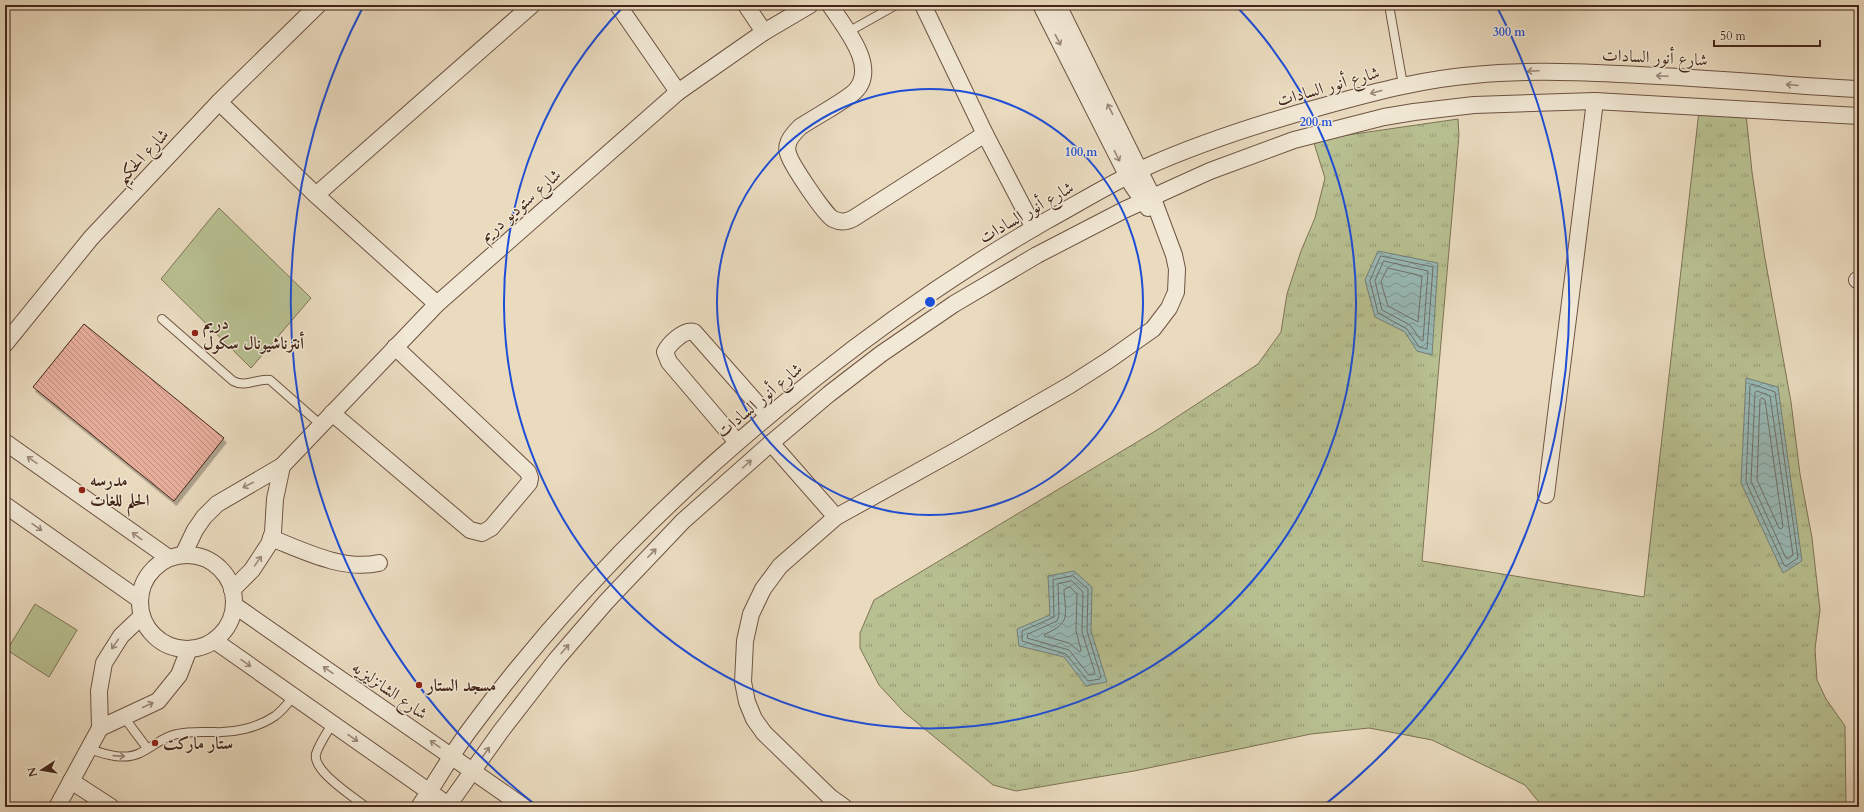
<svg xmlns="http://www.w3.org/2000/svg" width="1864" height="812" font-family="Cardo,Amiri,serif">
	<defs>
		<pattern id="grass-tufts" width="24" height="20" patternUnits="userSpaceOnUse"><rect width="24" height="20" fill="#b8c091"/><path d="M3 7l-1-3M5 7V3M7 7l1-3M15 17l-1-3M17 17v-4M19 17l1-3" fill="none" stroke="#979c76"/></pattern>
		<pattern id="water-waves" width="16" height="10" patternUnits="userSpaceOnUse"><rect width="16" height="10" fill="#98bab7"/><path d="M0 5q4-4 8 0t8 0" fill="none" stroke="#7e9794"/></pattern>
		<pattern id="building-back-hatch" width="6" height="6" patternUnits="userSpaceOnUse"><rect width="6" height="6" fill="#e7ae9c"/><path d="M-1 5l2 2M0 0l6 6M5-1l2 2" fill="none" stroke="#bd8d7e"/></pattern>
		<filter id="shadow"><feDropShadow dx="2.5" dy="4.5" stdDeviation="0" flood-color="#0004"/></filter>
	</defs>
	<rect width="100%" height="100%" fill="#eadbbf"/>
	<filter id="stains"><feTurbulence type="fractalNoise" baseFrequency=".005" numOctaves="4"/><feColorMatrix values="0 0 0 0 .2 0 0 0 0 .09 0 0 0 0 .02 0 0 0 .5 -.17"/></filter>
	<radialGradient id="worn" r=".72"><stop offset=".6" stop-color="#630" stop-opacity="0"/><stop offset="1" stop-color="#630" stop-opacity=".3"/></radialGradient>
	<path fill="url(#grass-tufts)" stroke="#7e7356" d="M1699,111L1746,114L1752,172L1764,253L1791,402L1800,474L1812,538L1820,610L1815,649L1817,680L1826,699L1845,726L1846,807H1543L1525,785L1432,740L1369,728L1311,734L1134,771L1016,791L993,785L904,712L879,685L860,648V633L874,600L1157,430L1258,364L1281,332L1287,294L1301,251L1315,218L1325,178L1313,140L1458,119L1459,135L1422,561L1644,597Z"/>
	<g fill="#b8c091" stroke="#7e7356">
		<path d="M219,208L311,298L251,368L161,279Z"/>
		<path d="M35,604L77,630L49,677L7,650Z"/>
	</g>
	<g fill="url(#water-waves)" stroke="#767f78">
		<path d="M1378,251L1438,263L1432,355L1417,351L1405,332L1375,317L1365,280Z"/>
		<path d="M1746,378L1778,387L1802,561L1783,573L1741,483Z"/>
		<path d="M1074,571L1092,587L1091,631L1107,682L1086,686L1064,657L1019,646L1017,629L1050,615L1048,576Z"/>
	</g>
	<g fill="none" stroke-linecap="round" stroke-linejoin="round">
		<g stroke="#6e7068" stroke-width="1">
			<path d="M1381,256L1433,267L1427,349L1419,347L1407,329L1378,313L1370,281Z"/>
			<path d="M1384,261L1428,271L1423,341L1421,340L1410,325L1382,310L1375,281Z"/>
			<path d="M1388,268L1422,276L1418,322L1388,306L1381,282Z"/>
			<path d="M1752,384L1775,392L1798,558L1786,566L1784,565L1746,482L1750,386Z"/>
			<path d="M1757,391L1770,396L1793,555L1788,559L1786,558L1751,481L1755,393Z"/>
			<path d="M1762,398L1765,400L1783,527L1781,529L1779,528L1757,480L1760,400Z"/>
			<path d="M1073,576L1088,589L1087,631L1101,677L1100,679L1088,681L1066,654L1022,641V631L1054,617L1053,580Z"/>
			<path d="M1072,581L1083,592L1082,632L1095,673L1093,675H1089L1069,650L1027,638L1028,634L1057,621L1059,615L1058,584Z"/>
			<path d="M1070,587L1077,594L1076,631L1081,650L1080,652L1069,643L1044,636L1045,634C1072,623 1065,614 1064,590Z"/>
		</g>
	</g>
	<path fill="url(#building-back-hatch)" stroke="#44261a" filter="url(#shadow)" d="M84,324L224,438L174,501L33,387Z"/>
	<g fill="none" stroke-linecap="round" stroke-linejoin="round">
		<defs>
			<g id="lane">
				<path d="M1389,5L1403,85"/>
				<path d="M1856,5L1859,9"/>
				<path d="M848,32L896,5"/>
				<path d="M162,319L233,381C246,388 257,378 270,380L321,425"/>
				<path d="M123,716L147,748"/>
				<path d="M332,724C327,733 319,744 316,754C312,771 354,797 366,807"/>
				<path d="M89,749C104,754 124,761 140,753C153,747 162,737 177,734C190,731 201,732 214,732C234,733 257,728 275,716C282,711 288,703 294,696"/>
			</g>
			<g id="street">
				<path d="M618,5L678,92"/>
				<path d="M746,5L764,32"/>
				<path d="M830,5C844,27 882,70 852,94C836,106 817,116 800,127C796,131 789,138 788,144C787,146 787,151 788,153C790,163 825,215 833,219C841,223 847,222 854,218L985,134"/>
				<path d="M923,5L985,134L1034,228"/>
				<path d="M1041,5L1132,185L1148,208"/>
				<path d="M219,102L316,195L437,304"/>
				<path d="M316,195L532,5"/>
				<path d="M1857,280L1859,279"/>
				<path d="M5,344L91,238L219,102L318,5"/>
				<path d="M332,413L470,530L482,533L491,528L529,483L530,478L528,472L395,347"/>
				<path d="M5,442L169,558"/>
				<path d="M737,442L669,362L665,352C669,344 684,329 694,332L768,416"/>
				<path d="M771,443L836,517"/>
				<path d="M1546,495L1595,101"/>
				<path d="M5,505L140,600"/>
				<path d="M271,538C304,551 343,571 379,563"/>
				<path d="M183,555L195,530L204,517L217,504L282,466L437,304L678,92L764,32L810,5"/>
				<circle cx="187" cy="602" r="47"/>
				<path d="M232,590L252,570L269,544L273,532L275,499L282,466"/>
				<path d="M234,605L524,807"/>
				<path d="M215,641L451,807"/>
				<path d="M100,728L158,701L179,675L189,649"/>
				<path d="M71,781L111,807"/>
				<path d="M57,807L100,728L99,691L104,663L121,636L142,616"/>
				<path d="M419,807C437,781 452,753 471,728C568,597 685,481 813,380C887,321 964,268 1046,221C1079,203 1111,183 1144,168C1204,141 1268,121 1331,104C1378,91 1425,79 1474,75C1522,70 1570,72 1619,74C1699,77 1779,85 1859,89"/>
				<path d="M447,807L501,731L556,660L606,602L683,521L771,443L829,394L881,354L954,304L1037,255L1124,210L1210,171L1294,140L1384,117L1414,112L1474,105L1595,101L1859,116"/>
				<path d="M844,807L830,797L764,733L754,719L747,702L743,682L745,641L751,614L763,589L780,566L836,517L957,450L1070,385L1109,360L1153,329L1169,308L1176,292L1177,269L1174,255L1152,196L1058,5"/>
			</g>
		</defs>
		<use href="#lane" stroke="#6e5343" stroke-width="10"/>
		<use href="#street" stroke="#6e5343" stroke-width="18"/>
		<use href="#lane" stroke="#f1e8d5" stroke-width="8"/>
		<use href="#street" stroke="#f1e8d5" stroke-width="16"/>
	</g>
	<defs><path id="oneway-shaft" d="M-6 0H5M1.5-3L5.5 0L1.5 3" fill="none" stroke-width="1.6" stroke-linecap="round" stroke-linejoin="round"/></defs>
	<g stroke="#9a8778">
		<use href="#oneway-shaft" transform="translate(1058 40) rotate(63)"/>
		<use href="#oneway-shaft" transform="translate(1533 71) rotate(177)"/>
		<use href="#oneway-shaft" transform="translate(1662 76) rotate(-177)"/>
		<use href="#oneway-shaft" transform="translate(1792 85) rotate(-175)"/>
		<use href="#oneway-shaft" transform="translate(1376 92) rotate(165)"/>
		<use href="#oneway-shaft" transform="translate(1110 109) rotate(-117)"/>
		<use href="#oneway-shaft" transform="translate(1117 156) rotate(63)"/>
		<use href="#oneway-shaft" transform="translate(32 460) rotate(-145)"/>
		<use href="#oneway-shaft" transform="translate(747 464) rotate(-42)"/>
		<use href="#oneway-shaft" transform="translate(248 485) rotate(153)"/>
		<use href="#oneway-shaft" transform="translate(37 527) rotate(35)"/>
		<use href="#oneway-shaft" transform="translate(137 536) rotate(-144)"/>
		<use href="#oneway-shaft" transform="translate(652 553) rotate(-46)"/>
		<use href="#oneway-shaft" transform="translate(258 561) rotate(-55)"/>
		<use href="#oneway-shaft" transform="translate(115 644) rotate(125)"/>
		<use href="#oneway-shaft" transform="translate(565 649) rotate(-49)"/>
		<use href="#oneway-shaft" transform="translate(246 663) rotate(35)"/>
		<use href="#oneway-shaft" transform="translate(328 670) rotate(-145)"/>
		<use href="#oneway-shaft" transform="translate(148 705) rotate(-25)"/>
		<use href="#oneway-shaft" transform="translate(353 738) rotate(35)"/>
		<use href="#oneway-shaft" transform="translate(435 744) rotate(-145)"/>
		<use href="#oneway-shaft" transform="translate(486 752) rotate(-54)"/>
		<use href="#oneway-shaft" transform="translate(119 756) rotate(4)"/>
	</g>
	<g fill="none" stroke="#1d4ed8" stroke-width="2">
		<circle cx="930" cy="302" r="213"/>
		<path d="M1236 6A426 426 0 1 1 624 6"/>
		<path d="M537 806A639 639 0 0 1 363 7M1497 7A639 639 0 0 1 1323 806"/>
	</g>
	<g fill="#8f2418" stroke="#f1e8d5" stroke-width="1.5">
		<circle cx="195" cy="333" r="4"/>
		<circle cx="82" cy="490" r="4"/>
		<circle cx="419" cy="685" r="4"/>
		<circle cx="155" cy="743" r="4"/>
	</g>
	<g text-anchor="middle" stroke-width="3" stroke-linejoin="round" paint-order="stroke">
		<g font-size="17" fill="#44261a" stroke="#f1e8d5">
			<text transform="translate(1655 57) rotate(3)" y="6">شارع أنور السادات</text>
			<text transform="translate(1328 86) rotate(-16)" y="6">شارع أنور السادات</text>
			<text transform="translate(142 156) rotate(-47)" y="6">شارع الحكيم</text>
			<text transform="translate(520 205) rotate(-41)" y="6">شارع ستوديو دريم</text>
			<text transform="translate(1026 212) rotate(-30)" y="6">شارع أنور السادات</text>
			<text transform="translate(759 400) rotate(-40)" y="6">شارع أنور السادات</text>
			<text transform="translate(390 690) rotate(35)" y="6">شارع الشانزليزيه</text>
		</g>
		<g font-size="17" font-weight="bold" fill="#44261a" stroke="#f1e8d5" text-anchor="start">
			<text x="203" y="329">دريم<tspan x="203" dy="20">أنترناشيونال سكول</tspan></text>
			<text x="90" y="486">مدرسه<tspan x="90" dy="20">الحلم للغات</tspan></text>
			<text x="427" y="691">مسجد الستار</text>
			<text x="163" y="749">ستار ماركت</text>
		</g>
	</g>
	<circle cx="930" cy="302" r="6" fill="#1d4ed8" stroke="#f1e8d5" stroke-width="2"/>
	<g font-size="12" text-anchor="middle" font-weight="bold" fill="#1d4ed8" stroke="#f1e8d5" stroke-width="3" stroke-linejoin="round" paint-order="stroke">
		<text x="1509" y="36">300 m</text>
		<text x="1316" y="126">200 m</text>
		<text x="1081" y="156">100 m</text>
	</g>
	<rect width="1864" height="812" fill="none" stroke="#eadbbf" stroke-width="20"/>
	<rect x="6" y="6" width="1852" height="800" fill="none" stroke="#44261a" stroke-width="2"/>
	<rect x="10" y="10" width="1844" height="792" fill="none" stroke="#44261a"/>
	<g transform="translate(42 770) rotate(258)" stroke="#f1e8d5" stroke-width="3" paint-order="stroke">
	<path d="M0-3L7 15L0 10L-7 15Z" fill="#44261a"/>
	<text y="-6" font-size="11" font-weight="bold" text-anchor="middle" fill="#44261a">N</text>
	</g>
	<path d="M1714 40v6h106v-6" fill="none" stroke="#44261a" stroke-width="2"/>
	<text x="1720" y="40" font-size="12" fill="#44261a" stroke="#f1e8d5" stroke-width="3" paint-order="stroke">50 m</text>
	<rect width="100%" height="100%" filter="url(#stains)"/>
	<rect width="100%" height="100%" fill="url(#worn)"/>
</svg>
